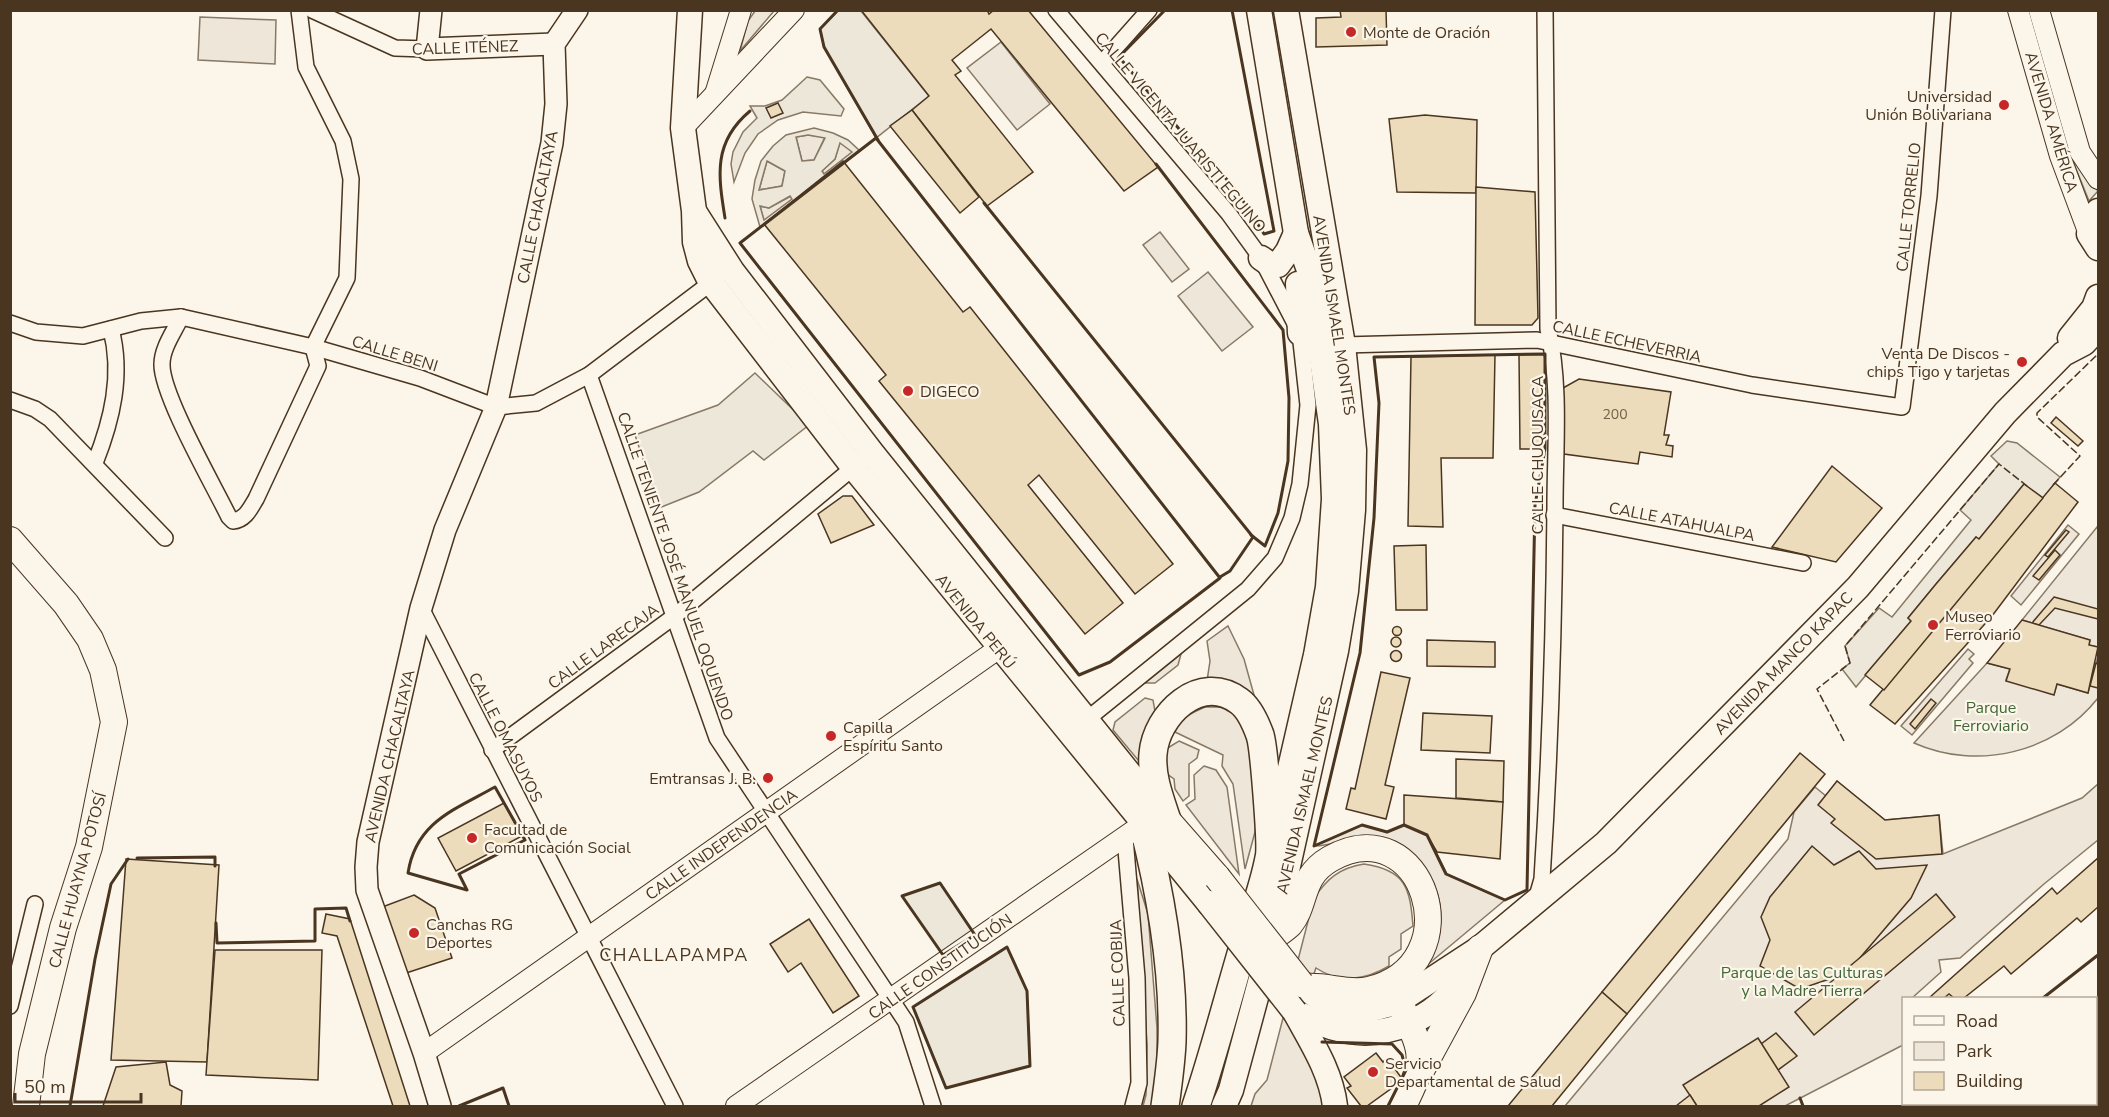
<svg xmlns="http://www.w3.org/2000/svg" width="2109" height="1117" font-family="'Nunito Sans',sans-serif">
	<rect width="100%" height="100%" fill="#fbf6e9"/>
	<g fill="#ede6d9" stroke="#887966" stroke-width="1.5">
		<path d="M755,11H774L740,51L748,21Z"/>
		<path d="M200,17L276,20L275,64L198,60Z"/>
		<path d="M1001,42L1050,104L1017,130L967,68Z"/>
		<path d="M808,135L825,137L814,160L802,161L796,137Z"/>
		<path d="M840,142L853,152L824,174L822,171L835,159Z"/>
		<path d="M767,161L785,171L782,186L759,190Z"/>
		<path d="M791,196L793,199L764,221L760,206L769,208Z"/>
		<path d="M1160,232L1189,269L1172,282L1143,245Z"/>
		<path d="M1208,272L1253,327L1222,351L1178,296Z"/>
		<path d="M2068,525L2079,534L2021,605L2011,596Z"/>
		<path d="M2097,527L2098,530V647L2089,645L2090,640L2022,620Z"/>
		<path d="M1228,626L1244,659L1254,695L1244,689L1207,681L1210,661L1207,641Z"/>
		<path d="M1968,649L1974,654L1969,659L1973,663L1912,735L1901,726Z"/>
		<path d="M2098,656V698C2055,753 1977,771 1914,743L1987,663L2010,669L2006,680L2054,694L2057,684L2088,693Z"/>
		<path d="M1145,698L1153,700L1155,711L1150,720L1142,759L1138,760L1113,730L1115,722Z"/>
		<path d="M1205,707H1225L1245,719L1259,794L1255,832L1245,869L1233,784L1222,766L1223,755L1175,732C1181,716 1191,714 1205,707Z"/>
		<path d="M1179,741L1199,750L1197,758L1189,764V796L1183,801L1175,789L1174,779L1167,774L1166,749Z"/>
		<path d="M1204,766L1216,770L1227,787L1239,874L1186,805L1195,799L1194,775Z"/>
		<path d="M1837,781L1885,820L1939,815L1943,854L2082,798L2098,784V840L2044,884L1960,958L1939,960L1941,972L1912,998H1904L1903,1045L1785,1106H1565L1788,839L1794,812L1815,787L1826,796Z"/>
		<path d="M1362,825L1387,832L1404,825L1427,835L1447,874L1505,900L1420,971C1428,958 1437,944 1440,929C1445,897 1430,865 1403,849C1396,845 1387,838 1378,837C1356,834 1336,846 1314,846Z"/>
		<path d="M1364,864C1406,870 1410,888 1413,926L1401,934V949L1389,957V966C1366,980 1340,984 1316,968L1293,1033L1319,1078L1325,1106H1251L1255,1094L1267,1080L1314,898C1327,879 1339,868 1364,864Z"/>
		<path d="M1137,879L1148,914L1157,1028V1089L1155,1106H1143L1146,1095L1147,1045Z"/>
	</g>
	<g fill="#ede7d9" stroke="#887966" stroke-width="1.5" fill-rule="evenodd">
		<path d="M838,11H861L929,96L876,138L824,47L820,29Z"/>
		<path d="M807,77L820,80L844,109L841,116L803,112L778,120L758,134L745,153L734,182L731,164L733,152L743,132L757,118L750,106H765L782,100Z"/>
		<path d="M814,128L833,133L848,140L860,151L760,227L752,199L755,180L761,161L773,146L786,135ZM808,135L825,138L814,160L802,161L796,137ZM840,143L852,152L824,174L822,171L835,159ZM767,161L785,171L782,186L759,190ZM790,196L792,199L764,220L760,206L769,208Z"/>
		<path d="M2064,128L2077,165L2098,191L2089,201L2060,129Z"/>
		<path d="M755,373L809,425L764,460L753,451L699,492L659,508L635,435L718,405Z"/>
		<path d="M2007,441L2017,443L2060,477L2043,498L2024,484L1979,539L1976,537L1936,584L1908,618L1911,621L1856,687L1842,669L1850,663L1845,646L1879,608L1892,617L1971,520L1960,510L1999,464L1991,456Z"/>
		<path d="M1181,654L1178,665L1155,683H1145Z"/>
		<path d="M940,883L975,935L943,955L902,896Z"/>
		<path d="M1007,947L1027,991L1030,1066L946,1088L913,1007Z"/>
	</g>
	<g fill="#ecdcbc" stroke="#4a3520" stroke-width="1.5">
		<path d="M861,10H987L989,14L994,10H1028L1158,167L1124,191L991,29L952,60L961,71L955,75L1033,172L987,206L912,110L929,96Z"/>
		<path d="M1340,10H1386L1387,45L1316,47V18L1341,17Z"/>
		<path d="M778,103L783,113L771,118L766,108Z"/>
		<path d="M912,110L979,197L960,213L890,126Z"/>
		<path d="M1425,115L1477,120L1476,193L1397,192L1389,119Z"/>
		<path d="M843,161L963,312L970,307L1173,564L1135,594L1039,475L1028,485L1123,603L1085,634L879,381L886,375L764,224Z"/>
		<path d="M1476,187L1535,192L1538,318L1532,325H1475Z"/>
		<path d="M1545,354V449H1520L1519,355Z"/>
		<path d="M1495,355L1493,458H1441L1443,527L1408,526L1411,357Z"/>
		<path d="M1579,379L1671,392L1664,435H1669L1666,445L1673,446L1672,457L1640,452L1638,464L1564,454L1563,388Z"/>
		<path d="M2056,417L2083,441L2078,446L2051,423Z"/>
		<path d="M1832,466L1882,508L1836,562L1772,547Z"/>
		<path d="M2055,483L2078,502L1992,616L1895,724L1870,705Z"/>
		<path d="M2024,484L2043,498L1884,690L1865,675L1911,621L1908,618L1936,584L1976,537L1979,539Z"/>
		<path d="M843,496H852L874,525L831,543L818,514Z"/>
		<path d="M2066,530L2069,532L2048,557L2045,555Z"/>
		<path d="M1426,545L1427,610H1396L1394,546Z"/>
		<path d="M2055,550L2060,555L2039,580L2033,576Z"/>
		<path d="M2054,597L2098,609V619L2055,608L2039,625L2032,623Z"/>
		<path d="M2022,620L2090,640L2089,645L2098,647L2088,693L2057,684L2054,695L2006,681L2010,669L1987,663Z"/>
		<circle cx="1397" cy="631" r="4.5"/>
		<circle cx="1396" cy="642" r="5"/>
		<path d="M1427,640L1495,642V667L1427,666Z"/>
		<circle cx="1396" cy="656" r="5.5"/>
		<path d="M2096,663L2098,664V688L2090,686Z"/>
		<path d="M1381,672L1410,678L1385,785L1394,787L1386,819L1346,809L1351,788L1355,789Z"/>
		<path d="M1931,699L1936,703L1915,729L1910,724Z"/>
		<path d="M1423,713L1492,716L1490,753L1421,750Z"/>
		<path d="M1800,753L1825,774L1627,1014L1602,992Z"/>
		<path d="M1456,759L1504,761L1503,802L1456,798Z"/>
		<path d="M1837,781L1885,820L1939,815L1942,854L1876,859L1831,823L1835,819L1818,805Z"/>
		<path d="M1404,795L1503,802L1500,859L1437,852L1427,835L1404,825Z"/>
		<path d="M504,803L522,836L456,871L438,838Z"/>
		<path d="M1812,846L1834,865L1859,851L1876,869L1927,865L1911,898L1847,973L1800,989L1760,966L1770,940L1761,917L1770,897Z"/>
		<path d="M2098,858V907L2081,922L2077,918L2011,974L2004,966L1964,998H1954L1949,994L1944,998H1929L2052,888L2057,894Z"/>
		<path d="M126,859L219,865L207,1062L111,1060Z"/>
		<path d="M1936,894L1955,917L1814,1035L1795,1012Z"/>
		<path d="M414,895L435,908L452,958L397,976L377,909Z"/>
		<path d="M326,914L350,919L410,1106H393L337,936L322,933Z"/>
		<path d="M809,919L859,996L833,1013L801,963L788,972L770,944Z"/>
		<path d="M215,950H322L318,1080L206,1075Z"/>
		<path d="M1602,992L1627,1014L1552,1106H1508Z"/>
		<path d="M1776,1033L1797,1056L1774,1073L1757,1047Z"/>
		<path d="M1758,1038L1789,1087L1759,1106H1697L1683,1085Z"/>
		<path d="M1376,1053L1383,1062L1387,1058L1403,1080L1367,1106H1361L1347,1088L1351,1086L1344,1077Z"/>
		<path d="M166,1062L170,1085L182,1091L181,1106H103L116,1067Z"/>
		<path d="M1690,1095L1697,1106H1676Z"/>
	</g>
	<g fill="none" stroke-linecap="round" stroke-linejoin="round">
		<defs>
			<g id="minor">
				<path d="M312,10L395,48L427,49"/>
				<path d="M1056,10L1229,214L1261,258L1300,333L1308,405L1300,484L1292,518L1275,558L1248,589L1085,721"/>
				<path d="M1102,63L1149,10"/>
				<path d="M181,317C174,332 162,348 162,364C161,394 214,486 229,517L233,521C245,520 250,509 256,499L318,366L313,347L347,278L351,179L343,141L306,67L299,10"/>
				<path d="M10,323L36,332L83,336L141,321L181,317L313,347L420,378L496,407L536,403L589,375L716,279"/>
				<path d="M1343,345L1537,340L1752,385L1902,407L1929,196L1943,10"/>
				<path d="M589,375L717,738L906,1022L933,1106"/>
				<path d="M10,400L35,409L50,419L165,538"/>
				<path d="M95,463C112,420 123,375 111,329"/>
				<path d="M1554,515L1803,563"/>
				<path d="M421,608L675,1106"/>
				<path d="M492,750L676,615L860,462"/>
				<path d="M1125,838L1137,978L1139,1083L1133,1106"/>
				<path d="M1536,900L1542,879C1550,755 1554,631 1555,506C1555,447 1561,386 1548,329L1545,10"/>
				<path d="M10,1006L35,904"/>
			</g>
			<g id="tertiary">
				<path d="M2018,10L2060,156L2089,234"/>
				<path d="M2039,10L2080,152L2098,179"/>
				<path d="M716,91L741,10"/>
				<path d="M683,128L794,10"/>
				<path d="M424,1053L1012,639"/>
				<path d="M736,1106L1143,824"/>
			</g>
			<g id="secondary">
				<path d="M431,10L427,49L554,44"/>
				<path d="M2096,1084L2098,1083"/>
				<path d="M440,1106L424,1053L367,890L366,867L368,842L421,608L445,530L496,407L552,143L556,104L554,44L577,10"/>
				<path d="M2048,1106L2054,1104"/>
			</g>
			<g id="primary">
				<path d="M690,10L683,128L694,211L695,242L700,261L710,281L854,468L1209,903"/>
				<path d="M1259,10L1296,233L1310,273L1331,424L1334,499L1328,587L1316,655L1274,838"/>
				<path d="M2098,211L2094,217L2089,234L2098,248"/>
				<path d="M695,213L732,271L872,453L1165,818"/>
				<path d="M1261,258L1271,265H1278L1288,251L1296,233"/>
				<path d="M1298,284L1300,333"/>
				<path d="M2070,338L2094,308L2098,297"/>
				<path d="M1399,1001L1480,948L1606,843L1858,587L2005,413L2063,354L2084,343L2098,328"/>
				<path d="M1295,1012C1309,1018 1323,1026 1338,1029C1387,1041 1436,1019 1462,978"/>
				<path d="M1295,1012C1312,1043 1331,1072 1335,1106"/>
				<path d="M1224,1106L1231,1090L1272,938L1336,651L1346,591L1353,510L1354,450L1343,345L1286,10"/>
			</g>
			<g id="trunk">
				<path d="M10,540L66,604L90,639L103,670L114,722L89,847L63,928L32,1054L26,1106"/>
				<path d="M1167,820L1217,877"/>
				<path d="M1272,938C1277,934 1285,929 1290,924C1307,903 1299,877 1330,859C1423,806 1475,964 1369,990C1348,995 1327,985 1306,987"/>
				<path d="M1301,984L1335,1008L1360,1011L1399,1001C1422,1052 1429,1055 1403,1106"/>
				<path d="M1419,1074L1463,993L1480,948"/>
			</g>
			<g id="motorway">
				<path d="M1167,820C1160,799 1151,776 1153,754C1156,715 1200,672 1239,701C1249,708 1256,724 1260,735C1264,747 1272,846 1269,858C1263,890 1250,922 1241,954C1226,1005 1213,1056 1196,1106"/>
				<path d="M1143,824C1161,895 1174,969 1172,1042C1171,1064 1168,1085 1165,1106"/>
			</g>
		</defs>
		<use href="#minor" stroke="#4a3520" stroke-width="18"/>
		<use href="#tertiary" stroke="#4a3520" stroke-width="22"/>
		<use href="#secondary" stroke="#4a3520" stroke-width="24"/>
		<use href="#primary" stroke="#4a3520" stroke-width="27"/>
		<use href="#trunk" stroke="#4a3520" stroke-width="28"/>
		<use href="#motorway" stroke="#4a3520" stroke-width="30"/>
		<use href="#minor" stroke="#fbf6e9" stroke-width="15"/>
		<use href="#tertiary" stroke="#fbf6e9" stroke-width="20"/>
		<use href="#secondary" stroke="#fbf6e9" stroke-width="21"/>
		<use href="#primary" stroke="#fbf6e9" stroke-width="24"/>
		<use href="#trunk" stroke="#fbf6e9" stroke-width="26"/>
		<use href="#motorway" stroke="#fbf6e9" stroke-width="27"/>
		<defs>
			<path id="primary-bridge" d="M1209,903L1295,1012"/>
			<path id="trunk-bridge" d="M1217,877L1301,984"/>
		</defs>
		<use href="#primary-bridge" stroke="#4a3520" stroke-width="27" stroke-linecap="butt"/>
		<use href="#trunk-bridge" stroke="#4a3520" stroke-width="28" stroke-linecap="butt"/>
		<use href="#primary-bridge" stroke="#fbf6e9" stroke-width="24"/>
		<use href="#trunk-bridge" stroke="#fbf6e9" stroke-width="26"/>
		<g stroke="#4a3520" stroke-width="1.5" stroke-dasharray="8 3" stroke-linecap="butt">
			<path d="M2053,485L2080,456L2037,417V413L2098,354"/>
			<path d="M1844,741L1817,689L1850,663L1845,646L1999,464L2027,486"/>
		</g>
		<g stroke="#4a3520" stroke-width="3">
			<path d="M838,10L820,29L824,47L878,140"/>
			<path d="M1165,10L1119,57L1205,160L1208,157L1238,193L1264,234L1274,231L1232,10"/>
			<path d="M876,138L1220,578L1110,662L1079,675L740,243Z"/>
			<path d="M1156,164L1283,330L1289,398L1288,461L1278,513L1265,546L1251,535"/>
			<path d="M984,203L1253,537L1230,571L1220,577"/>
			<path d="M725,218C718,175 713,142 750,111"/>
			<path d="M1545,354V449L1535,505L1527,890L1505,900L1446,874L1427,835L1404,825L1387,832L1362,825L1314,846L1360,653L1374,518L1379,403L1374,357Z"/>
			<path d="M495,787L525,840L459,874L467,890L408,873C416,822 454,810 495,787Z"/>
			<path d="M137,858L215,857V866"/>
			<path d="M940,883L975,935L943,955L902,896Z"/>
			<path d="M216,923L217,943L315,941V909L346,908L350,921"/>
			<path d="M1007,947L1027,991L1030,1066L946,1088L913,1007Z"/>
			<path d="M2043,998L2098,955"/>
			<path d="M1322,1042L1392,1044L1402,1055L1406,1070L1388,1106"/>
			<path d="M1800,1098L1803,1106"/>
			<path d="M70,1106L95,959L111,884L128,859"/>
			<path d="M459,1106L503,1088L509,1106"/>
			<path d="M1912,1106L1916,1104"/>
		</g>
	</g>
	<g fill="#c62828" stroke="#fbf6e9" stroke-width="2">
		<circle cx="1351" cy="32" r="6"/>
		<circle cx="2004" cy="105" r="6"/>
		<circle cx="2022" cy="362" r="6"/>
		<circle cx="908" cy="391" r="6"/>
		<circle cx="1933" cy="625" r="6"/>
		<circle cx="831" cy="736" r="6"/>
		<circle cx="768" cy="778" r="6"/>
		<circle cx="472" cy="838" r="6"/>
		<circle cx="414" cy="933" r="6"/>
		<circle cx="1373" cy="1072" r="6"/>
	</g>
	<g text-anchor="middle" stroke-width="4.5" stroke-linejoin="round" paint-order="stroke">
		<g font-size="14" fill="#725f47">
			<text x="1615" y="419">200</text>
		</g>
		<g font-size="16" fill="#4a3520" stroke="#fbf6e9" text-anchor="start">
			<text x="1363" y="38">Monte de Oración</text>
			<text x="1992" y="102" text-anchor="end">Universidad<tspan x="1992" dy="18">Unión Bolivariana</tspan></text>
			<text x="2010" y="359" text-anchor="end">Venta De Discos -<tspan x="2010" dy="18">chips Tigo y tarjetas</tspan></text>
			<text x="920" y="397">DIGECO</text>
			<text x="1945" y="622">Museo<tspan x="1945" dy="18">Ferroviario</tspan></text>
			<text x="843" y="733">Capilla<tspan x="843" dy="18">Espíritu Santo</tspan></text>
			<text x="756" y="784" text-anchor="end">Emtransas J. B.</text>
			<text x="484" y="835">Facultad de<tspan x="484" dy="18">Comunicación Social</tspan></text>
			<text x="426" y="930">Canchas RG<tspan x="426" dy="18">Deportes</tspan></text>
			<text x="1385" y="1069">Servicio<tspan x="1385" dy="18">Departamental de Salud</tspan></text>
		</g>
		<g font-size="16" fill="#4a3520" stroke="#fbf6e9">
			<text transform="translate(465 47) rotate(-2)" y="6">CALLE ITÉNEZ</text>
			<text transform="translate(2052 122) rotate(73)" y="6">AVENIDA AMÉRICA</text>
			<text transform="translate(1181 132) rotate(50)" y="6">CALLE VICENTA JUARISTI EGUINO</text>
			<text transform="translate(537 207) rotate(-79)" y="6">CALLE CHACALTAYA</text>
			<text transform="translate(1908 207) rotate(-84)" y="6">CALLE TORRELIO</text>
			<text transform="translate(1335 315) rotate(81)" y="6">AVENIDA ISMAEL MONTES</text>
			<text transform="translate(1627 341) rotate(12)" y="6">CALLE ECHEVERRIA</text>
			<text transform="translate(395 353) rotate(17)" y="6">CALLE BENI</text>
			<text transform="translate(1537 455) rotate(-90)" y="6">CALLE CHUQUISACA</text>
			<text transform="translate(1682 521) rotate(11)" y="6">CALLE ATAHUALPA</text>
			<text transform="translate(676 566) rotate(71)" y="6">CALLE TENIENTE JOSÉ MANUEL OQUENDO</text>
			<text transform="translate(976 621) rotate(51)" y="6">AVENIDA PERÚ</text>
			<text transform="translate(603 646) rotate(-36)" y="6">CALLE LARECAJA</text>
			<text transform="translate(1783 663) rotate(-46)" y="6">AVENIDA MANCO KAPAC</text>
			<text transform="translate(506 737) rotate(63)" y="6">CALLE OMASUYOS</text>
			<text transform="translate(389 756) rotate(-77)" y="6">AVENIDA CHACALTAYA</text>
			<text transform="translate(1304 795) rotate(-77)" y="6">AVENIDA ISMAEL MONTES</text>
			<text transform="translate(721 844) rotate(-35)" y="6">CALLE INDEPENDENCIA</text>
			<text transform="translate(77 880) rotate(-75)" y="6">CALLE HUAYNA POTOSÍ</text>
			<text transform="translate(940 966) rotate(-35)" y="6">CALLE CONSTITUCIÓN</text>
			<text transform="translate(1117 973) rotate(-92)" y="6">CALLE COBIJA</text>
		</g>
		<g font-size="16" fill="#436837" stroke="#fbf6e9">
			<text x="1991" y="713">Parque<tspan x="1991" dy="18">Ferroviario</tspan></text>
			<text x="1802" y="978">Parque de las Culturas<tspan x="1802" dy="18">y la Madre Tierra</tspan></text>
		</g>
		<g font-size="18" letter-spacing="1.5" fill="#4a3520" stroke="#fbf6e9">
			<text x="674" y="961">CHALLAPAMPA</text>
		</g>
	</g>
	<rect width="2109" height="1117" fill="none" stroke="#4a3520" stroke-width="24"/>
	<rect x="1902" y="997" width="195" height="108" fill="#fbf6e9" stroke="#b4a999" stroke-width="1.5"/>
	<rect x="1914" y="1016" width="30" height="9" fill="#fbf6e9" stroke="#b4a999" stroke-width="1.5"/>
	<text x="1956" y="1027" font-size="18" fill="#4a3520">Road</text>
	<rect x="1914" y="1042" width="30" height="18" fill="#ede6d9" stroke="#b4a999" stroke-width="1.5"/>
	<text x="1956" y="1057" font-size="18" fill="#4a3520">Park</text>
	<rect x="1914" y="1072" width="30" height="18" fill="#ecdcbc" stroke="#b4a999" stroke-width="1.5"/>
	<text x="1956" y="1087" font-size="18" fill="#4a3520">Building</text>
	<path d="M15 1093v9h126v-9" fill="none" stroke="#4a3520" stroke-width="3"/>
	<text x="24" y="1093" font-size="18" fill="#4a3520" stroke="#fbf6e9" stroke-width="4.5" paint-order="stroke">50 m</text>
</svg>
